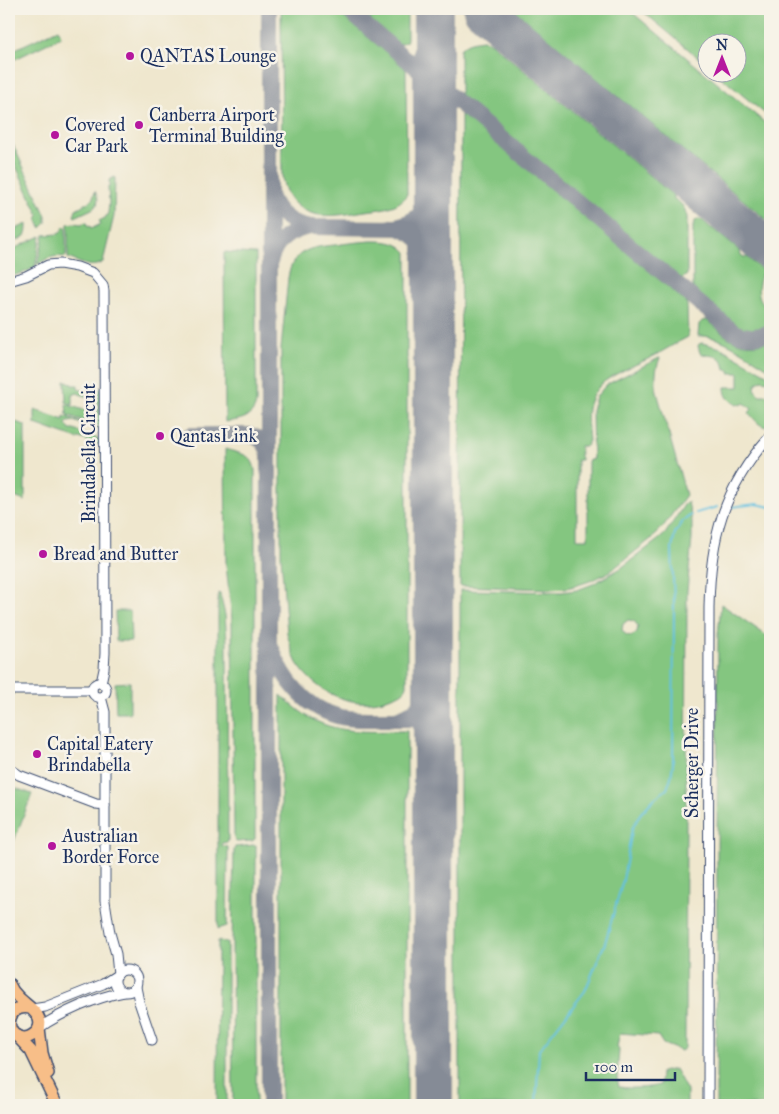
<svg xmlns="http://www.w3.org/2000/svg" width="779" height="1114" font-family="'IM FELL Great Primer',serif">
	<rect width="100%" height="100%" fill="#f7f3e8"/>
	<filter id="ink" filterUnits="userSpaceOnUse"><feTurbulence type="fractalNoise" baseFrequency=".02" numOctaves="2"/><feDisplacementMap in="SourceGraphic" scale="10" xChannelSelector="R" yChannelSelector="G"/><feConvolveMatrix kernelMatrix="1 2 1 2 8 2 1 2 1" color-interpolation-filters="sRGB"/></filter>
	<filter id="wash" filterUnits="userSpaceOnUse"><feTurbulence type="fractalNoise" baseFrequency=".0096" numOctaves="4" result="noise"/><feDisplacementMap in="SourceGraphic" scale="20" xChannelSelector="R" yChannelSelector="G"/><feGaussianBlur stdDeviation="1.12" result="paint"/><feColorMatrix in="noise" values="0 0 0 0 0 0 0 0 0 0 0 0 0 0 0 0 0 1.4 0 .05"/><feComposite in="paint" operator="in"/></filter>
	<g filter="url(#wash)">
		<rect width="100%" height="100%" fill="#efe7ce"/>
		<g fill="#84c680" stroke="#507a6f" fill-rule="evenodd">
			<path d="M281,9H334L404,67L406,70L407,194C404,200 398,204 392,206C384,209 374,210 365,211C346,214 322,220 304,210C290,203 284,191 282,176Z"/>
			<path d="M354,9H407V39L406,42L399,44L395,43Z"/>
			<path d="M513,9H628L770,127V219L767,220Z"/>
			<path d="M640,9H770V118L716,73L736,72V42H706V64Z"/>
			<path d="M58,29L60,32L61,37L9,62V52Z"/>
			<path d="M483,40L487,41L491,43L674,196V199C682,203 685,208 687,217V275L683,278H678L535,160V158L534,156L532,157L460,97V49C466,42 474,41 483,40Z"/>
			<path d="M461,114L685,301L687,305L688,337C676,343 665,350 654,356C638,364 619,371 605,381C599,386 594,392 591,399C585,411 588,428 589,441L586,446H580V457L581,458V460H577V539H588V460L593,459L592,410L596,397L606,385L659,358H660C655,370 655,380 657,392L686,495L662,528L659,529L658,533L651,539L608,573L590,581L575,586L566,588L550,589L460,586Z"/>
			<path d="M9,136L46,216V223L41,228L37,218L39,216L9,151Z"/>
			<path d="M115,177L114,216L103,262C92,270 79,262 68,258V224L74,223L81,224L86,222L88,227L90,226L91,229L101,224L99,221L105,218L108,213L109,203L108,187L110,186L109,180Z"/>
			<path d="M95,191L98,199L97,205L92,209L75,217L74,216L76,209L92,200Z"/>
			<path d="M699,219L702,220L711,228L713,229L740,251L741,255L744,257H747L763,271C756,287 756,299 770,311V325C750,341 737,328 721,315C712,307 702,300 693,292V226L695,221Z"/>
			<path d="M27,224C27,236 26,237 15,241L9,236V232Z"/>
			<path d="M65,226L66,227V256L65,257C54,255 46,258 37,265L44,235L59,234Z"/>
			<path d="M41,236L35,267L28,271L9,277V251Z"/>
			<path d="M371,241C384,241 398,241 407,252V686C405,693 396,696 389,698C354,711 316,693 297,663C292,654 290,643 287,633L281,556V349L288,278C292,250 311,247 335,245C347,243 359,242 371,241Z"/>
			<path d="M225,252L256,254V402C254,419 239,420 225,422L224,253Z"/>
			<path d="M706,320C712,323 717,328 722,333C737,345 752,348 770,340V369C751,358 721,334 698,336L699,324L702,321Z"/>
			<path d="M702,343L721,348L770,376V385L768,381L762,380L757,383C754,388 755,392 760,395H767L770,390V427C760,428 755,420 749,413L752,409L744,403L741,405L739,404L737,405C729,400 725,397 725,387H739V373H730V370H725C723,352 712,358 700,353L698,346L699,344Z"/>
			<path d="M65,381L72,383V385H78V389L92,393L94,388L101,389L100,419L99,420L100,425L99,426L67,415L66,404L95,414L98,411V403L96,400L77,393L73,395V405L66,402Z"/>
			<path d="M35,410L64,420V416L99,428V430H96L74,421L68,422L66,424L70,430H74L99,439V445L79,438L77,439L35,424Z"/>
			<path d="M9,420L25,425V501L9,495Z"/>
			<path d="M225,449C240,454 253,453 255,471V839L252,841L237,842L235,841L234,838L232,620L226,565Z"/>
			<path d="M686,502H688L692,521V539L687,591L685,1048L681,1051L663,1044L658,1036L620,1033L617,1047L619,1050L617,1078L619,1087C633,1089 647,1088 660,1085L661,1072L675,1069L687,1091V1105H460V590L561,592L577,590L593,584L621,568L658,540L665,534ZM628,620L634,621L638,626L637,632L632,636L626,635L622,630L623,624Z"/>
			<path d="M218,593L220,594L225,615L227,641L228,842L222,843V846L228,847L227,926L218,929Z"/>
			<path d="M721,604L770,638V1105H716L718,635Z"/>
			<path d="M115,611H130L131,641H116Z"/>
			<path d="M130,682V713H116L115,683Z"/>
			<path d="M281,695C291,704 301,713 312,719C341,735 375,731 407,731V1105H281Z"/>
			<path d="M9,786L32,794L9,854Z"/>
			<path d="M254,845H256V1105H233L232,943L234,850L235,847Z"/>
			<path d="M218,941L227,942V1105H217Z"/>
		</g>
		<g fill="none" stroke-linecap="round" stroke-linejoin="round">
			<g stroke="#62c1e0" stroke-width="2">
				<path d="M731,507L757,504L770,507"/>
				<path d="M696,513L717,507"/>
				<path d="M536,1105L539,1050L585,991L605,943L623,880L632,829L640,814L655,798L667,789L671,777L673,764L674,603L672,549L675,533L683,521L691,515"/>
			</g>
			<g stroke="#858b96" stroke-width="16">
				<path d="M346,9L734,332C747,338 758,338 770,332"/>
				<path d="M425,75L431,88L433,100"/>
				<path d="M270,195C276,214 292,225 311,227L399,228L412,234L424,244L430,255L433,264"/>
				<path d="M391,227C418,223 428,210 433,184"/>
				<path d="M270,262C276,240 289,231 311,227"/>
				<path d="M190,435H249C260,437 266,443 269,454"/>
				<path d="M272,649C283,679 305,707 337,716C350,720 365,719 379,719C397,719 415,719 433,719"/>
				<path d="M399,718C418,712 430,697 433,678"/>
				<path d="M269,1105V9"/>
			</g>
			<g stroke="#858b96" stroke-width="40">
				<path d="M483,9L770,250"/>
				<path d="M433,1105V9"/>
			</g>
		</g>
	</g>
	<g filter="url(#ink)">
		<g fill="none" stroke-linecap="round" stroke-linejoin="round">
			<defs>
				<g id="minor">
					<path d="M9,281L26,276L48,265L60,264L77,267L93,273L103,285L104,291L105,653L104,669L101,683"/>
					<circle cx="99" cy="690" r="7"/>
					<path d="M9,690H92"/>
					<path d="M101,697L105,712V901L110,933L116,954L118,974"/>
					<path d="M9,768L19,775L96,804L105,805"/>
					<circle cx="126" cy="981" r="11"/>
					<path d="M136,987L139,1002L152,1040"/>
					<path d="M32,1009L45,1007L103,984L117,975"/>
					<path d="M39,1028C62,1012 97,997 124,992"/>
					<path d="M708,1105L709,608C710,539 723,488 770,436"/>
				</g>
				<g id="major">
					<path d="M9,984C11,989 14,993 18,997C26,1006 46,1015 38,1030C35,1034 31,1037 25,1038C3,1039 4,1003 30,1008"/>
					<path d="M39,1028L42,1053L48,1073"/>
					<path d="M17,1036L31,1051L57,1105"/>
				</g>
			</defs>
			<use href="#minor" stroke="#3b4b6f" stroke-width="11"/>
			<use href="#major" stroke="#3b4b6f" stroke-width="14"/>
			<use href="#minor" stroke="#fff" stroke-width="9"/>
			<use href="#major" stroke="#f7be88" stroke-width="11"/>
		</g>
	</g>
	<g fill="#b5179e" stroke="#f7f3e8" stroke-width="2">
		<circle cx="130" cy="56" r="5"/>
		<circle cx="139" cy="125" r="5"/>
		<circle cx="55" cy="135" r="5"/>
		<circle cx="160" cy="436" r="5"/>
		<circle cx="43" cy="554" r="5"/>
		<circle cx="37" cy="754" r="5"/>
		<circle cx="52" cy="846" r="5"/>
	</g>
	<g text-anchor="middle" stroke-width="5" stroke-linejoin="round" paint-order="stroke">
		<g font-size="18" fill="#1b2f5e" stroke="#f7f3e8" text-anchor="start">
			<text x="140" y="62">QANTAS Lounge</text>
			<text x="149" y="121">Canberra Airport<tspan x="149" dy="21">Terminal Building</tspan></text>
			<text x="65" y="131">Covered<tspan x="65" dy="21">Car Park</tspan></text>
			<text x="170" y="442">QantasLink</text>
			<text x="53" y="560">Bread and Butter</text>
			<text x="47" y="750">Capital Eatery<tspan x="47" dy="21">Brindabella</tspan></text>
			<text x="62" y="842">Australian<tspan x="62" dy="21">Border Force</tspan></text>
		</g>
		<g font-size="18" fill="#1b2f5e" stroke="#f7f3e8">
			<text transform="translate(89 453) rotate(-90)" y="6">Brindabella Circuit</text>
			<text transform="translate(692 763) rotate(-90)" y="6">Scherger Drive</text>
		</g>
	</g>
	<rect width="779" height="1114" fill="none" stroke="#f7f3e8" stroke-width="30"/>
	<g transform="translate(722 58)"><circle r="24" fill="#f7f3e8" stroke="#9fa5b1"/>
	<path d="M0-4L9 19L0 12L-9 19Z" fill="#b5179e"/>
	<text y="-8" font-size="14" font-weight="bold" text-anchor="middle" fill="#1b2f5e">N</text>
	</g>
	<path d="M586 1072v8h89v-8" fill="none" stroke="#1b2f5e" stroke-width="2.5"/>
	<text x="594" y="1072" font-size="15" fill="#1b2f5e" stroke="#f7f3e8" stroke-width="4" paint-order="stroke">100 m</text>
</svg>
